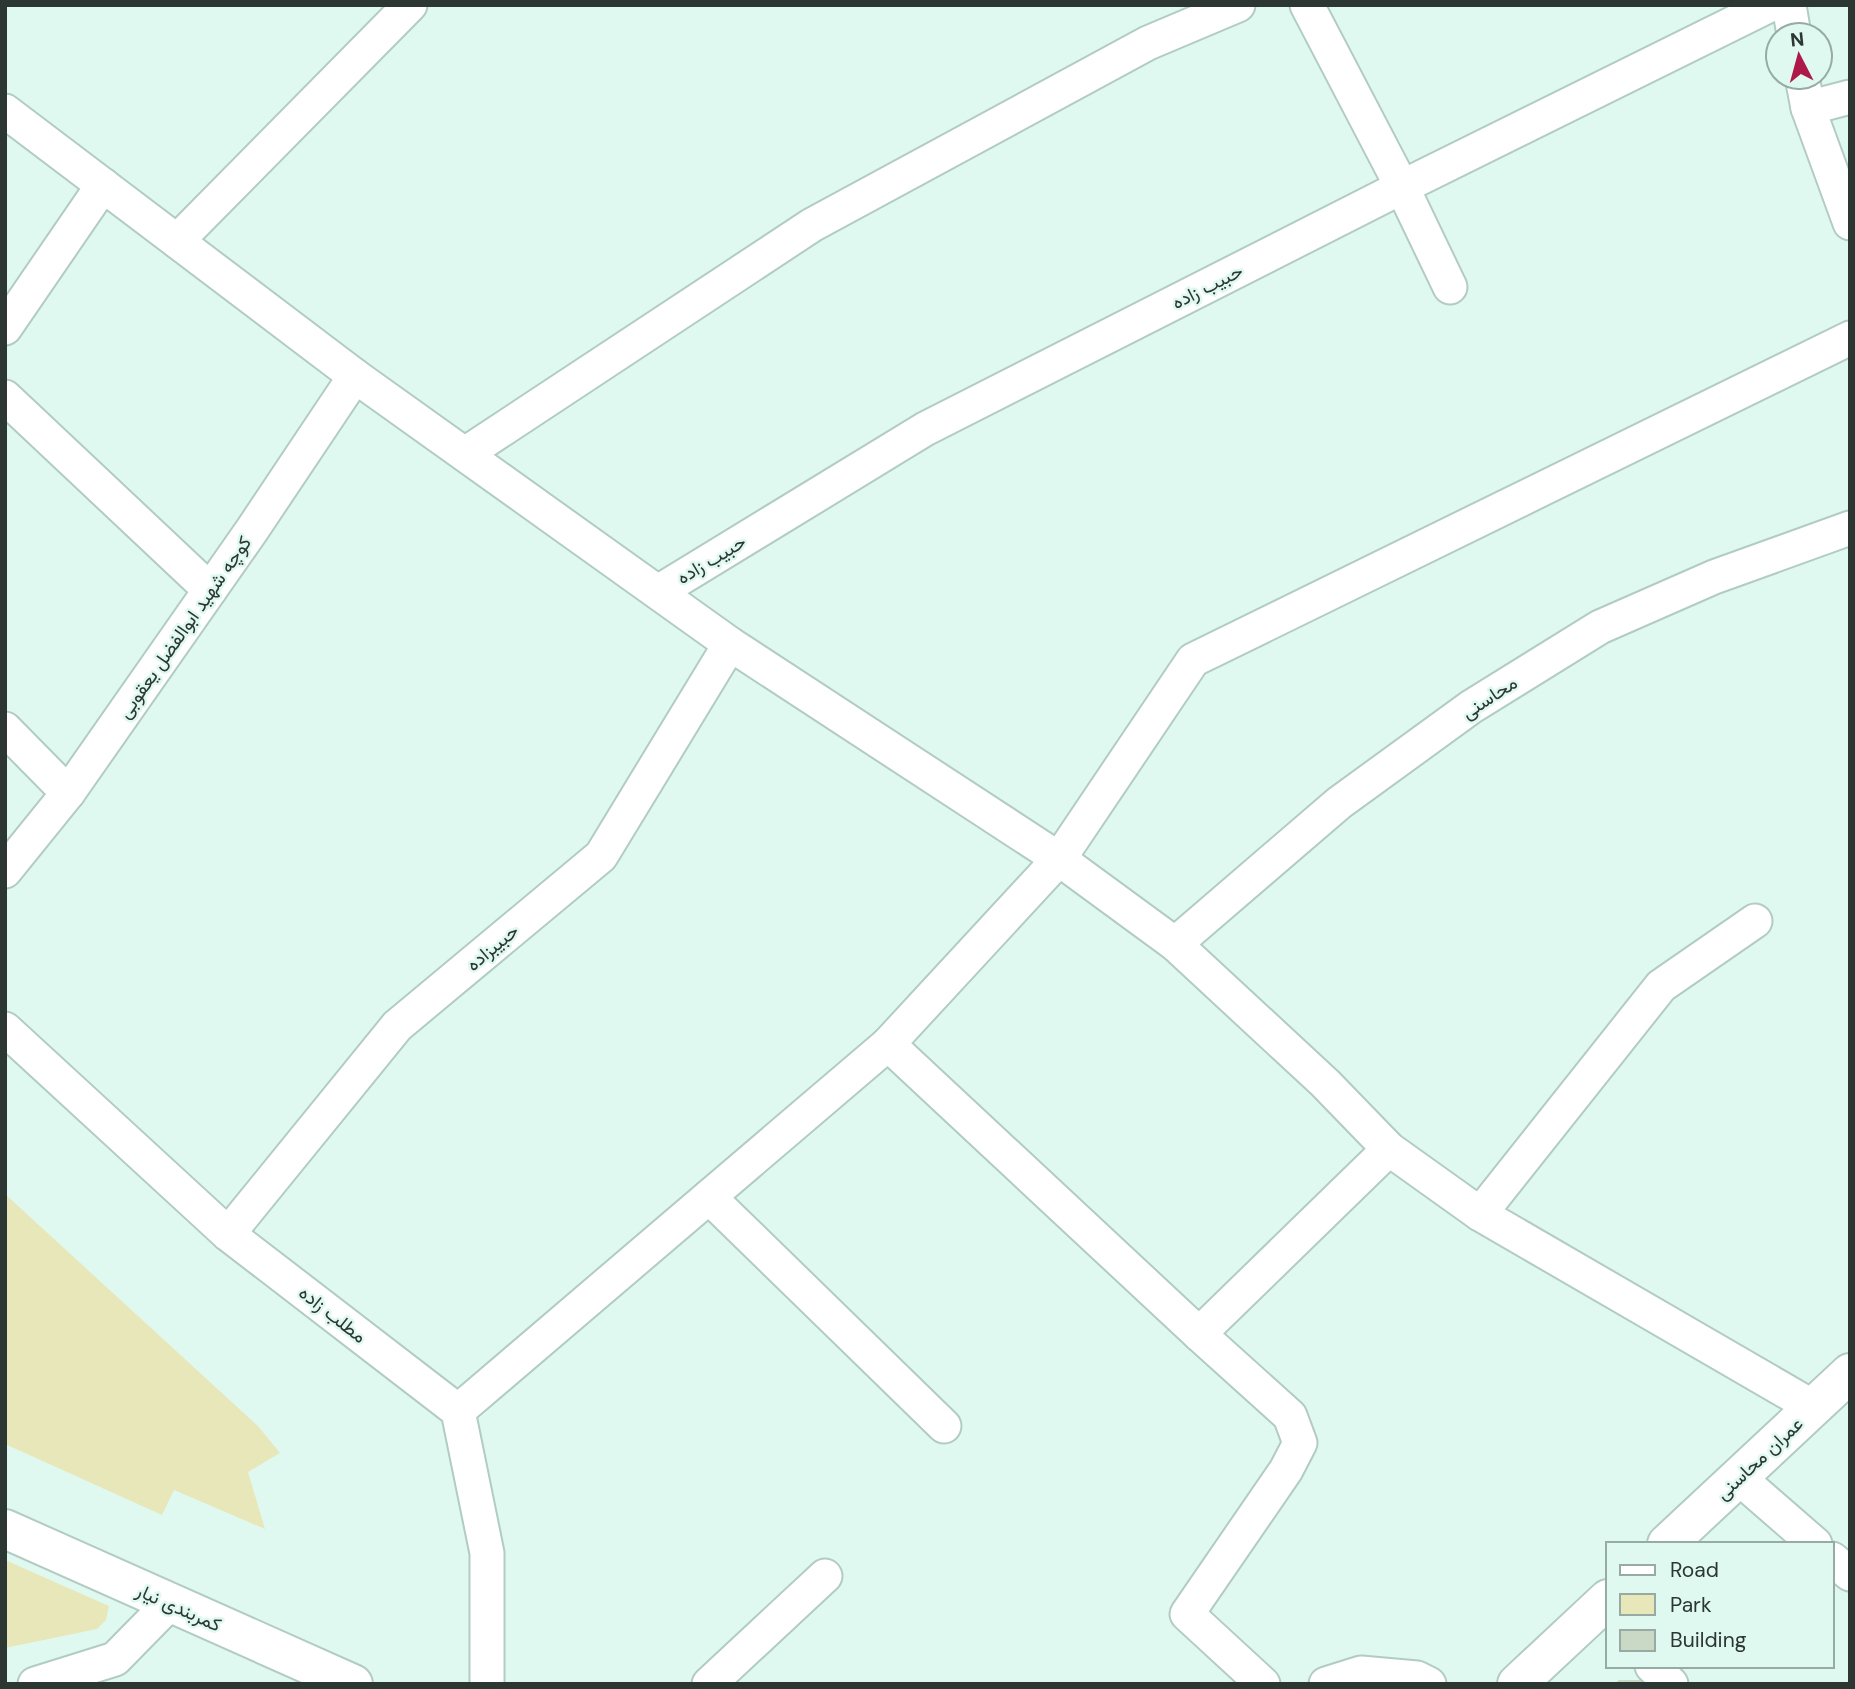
<svg xmlns="http://www.w3.org/2000/svg" width="1855" height="1689" font-family="'DM Sans',Vazirmatn,sans-serif">
	<rect width="100%" height="100%" fill="#dff9f0"/>
	<g fill="#e8e7b9">
		<path d="M5,1194L258,1426L280,1453L248,1472L265,1529L174,1490L162,1515L5,1444Z"/>
		<path d="M5,1560L109,1606L106,1620L97,1629L5,1648Z"/>
	</g>
	<path fill="#cad9c6" d="M1619,1680H1640L1643,1684H1614Z"/>
	<g fill="none" stroke-linecap="round" stroke-linejoin="round">
		<defs>
			<g id="street">
				<path d="M1307,5L1402,187L1450,287"/>
				<path d="M1789,5L1794,35"/>
				<path d="M1802,77L1808,108L1850,223"/>
				<path d="M1808,108L1850,97"/>
				<path d="M5,111L355,376L730,644L1059,859L1175,944L1325,1083L1389,1149L1480,1214L1813,1407"/>
				<path d="M177,241L410,5"/>
				<path d="M5,328L103,185"/>
				<path d="M5,397L210,590"/>
				<path d="M465,454L812,225L1148,43L1238,5"/>
				<path d="M658,592L925,429L1402,187L1770,5"/>
				<path d="M5,729L68,793"/>
				<path d="M5,871L68,793L252,530L355,376"/>
				<path d="M1175,944L1339,803L1471,707L1600,627L1714,577L1850,528"/>
				<path d="M5,1029L228,1234L458,1411L487,1553V1684"/>
				<path d="M888,1044L1059,859L1193,660L1850,338"/>
				<path d="M709,1197L944,1426"/>
				<path d="M1480,1214L1661,986L1755,921"/>
				<path d="M228,1234L397,1026L601,856L730,644"/>
				<path d="M1199,1334L1290,1416L1300,1443L1286,1470L1187,1614L1263,1684"/>
				<path d="M458,1411L888,1044L1199,1334L1389,1149"/>
				<path d="M1738,1477L1815,1544"/>
				<path d="M1832,1559L1850,1574"/>
				<path d="M1652,1666L1671,1684"/>
				<path d="M35,1684L115,1659L170,1603"/>
				<path d="M709,1684L825,1576"/>
				<path d="M1326,1684L1361,1673L1417,1678L1429,1684"/>
			</g>
			<g id="secondary">
				<path d="M5,1529L353,1684"/>
				<path d="M1667,1544L1850,1373"/>
				<path d="M1517,1684L1608,1599"/>
			</g>
		</defs>
		<use href="#street" stroke="#b2ccc3" stroke-width="37"/>
		<use href="#secondary" stroke="#b2ccc3" stroke-width="42"/>
		<use href="#street" stroke="#fff" stroke-width="33"/>
		<use href="#secondary" stroke="#fff" stroke-width="38"/>
	</g>
	<g text-anchor="middle" stroke-width="5" stroke-linejoin="round" paint-order="stroke">
		<g font-size="19" fill="#2c3632" stroke="#dff9f0">
			<text transform="translate(1207 286) rotate(-27)" y="7">حبیب زاده</text>
			<text transform="translate(711 559) rotate(-31)" y="7">حبیب زاده</text>
			<text transform="translate(184 627) rotate(-55)" y="7">کوچه شهید ابوالفضل یعقوبی</text>
			<text transform="translate(1489 697) rotate(-33)" y="7">محاسنی</text>
			<text transform="translate(492 947) rotate(-40)" y="7">حبیبزاده</text>
			<text transform="translate(333 1314) rotate(38)" y="7">مطلب زاده</text>
			<text transform="translate(1759 1458) rotate(-43)" y="7">عمران محاسنی</text>
			<text transform="translate(179 1607) rotate(24)" y="7">کمربندی نیار</text>
		</g>
	</g>
	<rect width="1855" height="1689" fill="none" stroke="#2c3632" stroke-width="14"/>
	<rect x="1606" y="1542" width="228" height="126" fill="#dff9f0" stroke="#97aba4" stroke-width="2"/>
	<rect x="1620" y="1565" width="35" height="10" fill="#ffffff" stroke="#97aba4" stroke-width="2"/>
	<text x="1670" y="1577" font-size="21" fill="#2c3632">Road</text>
	<rect x="1620" y="1594" width="35" height="21" fill="#e8e7b9" stroke="#97aba4" stroke-width="2"/>
	<text x="1670" y="1612" font-size="21" fill="#2c3632">Park</text>
	<rect x="1620" y="1630" width="35" height="21" fill="#cad9c6" stroke="#97aba4" stroke-width="2"/>
	<text x="1670" y="1647" font-size="21" fill="#2c3632">Building</text>
	<g transform="translate(1799 56) rotate(354)"><circle r="33" fill="#dff9f0" stroke="#97aba4" stroke-width="2"/>
	<path d="M0-5L12 26L0 18L-12 26Z" fill="#ad1a4a"/>
	<text y="-10" font-size="19" font-weight="bold" text-anchor="middle" fill="#2c3632">N</text>
	</g>
</svg>
